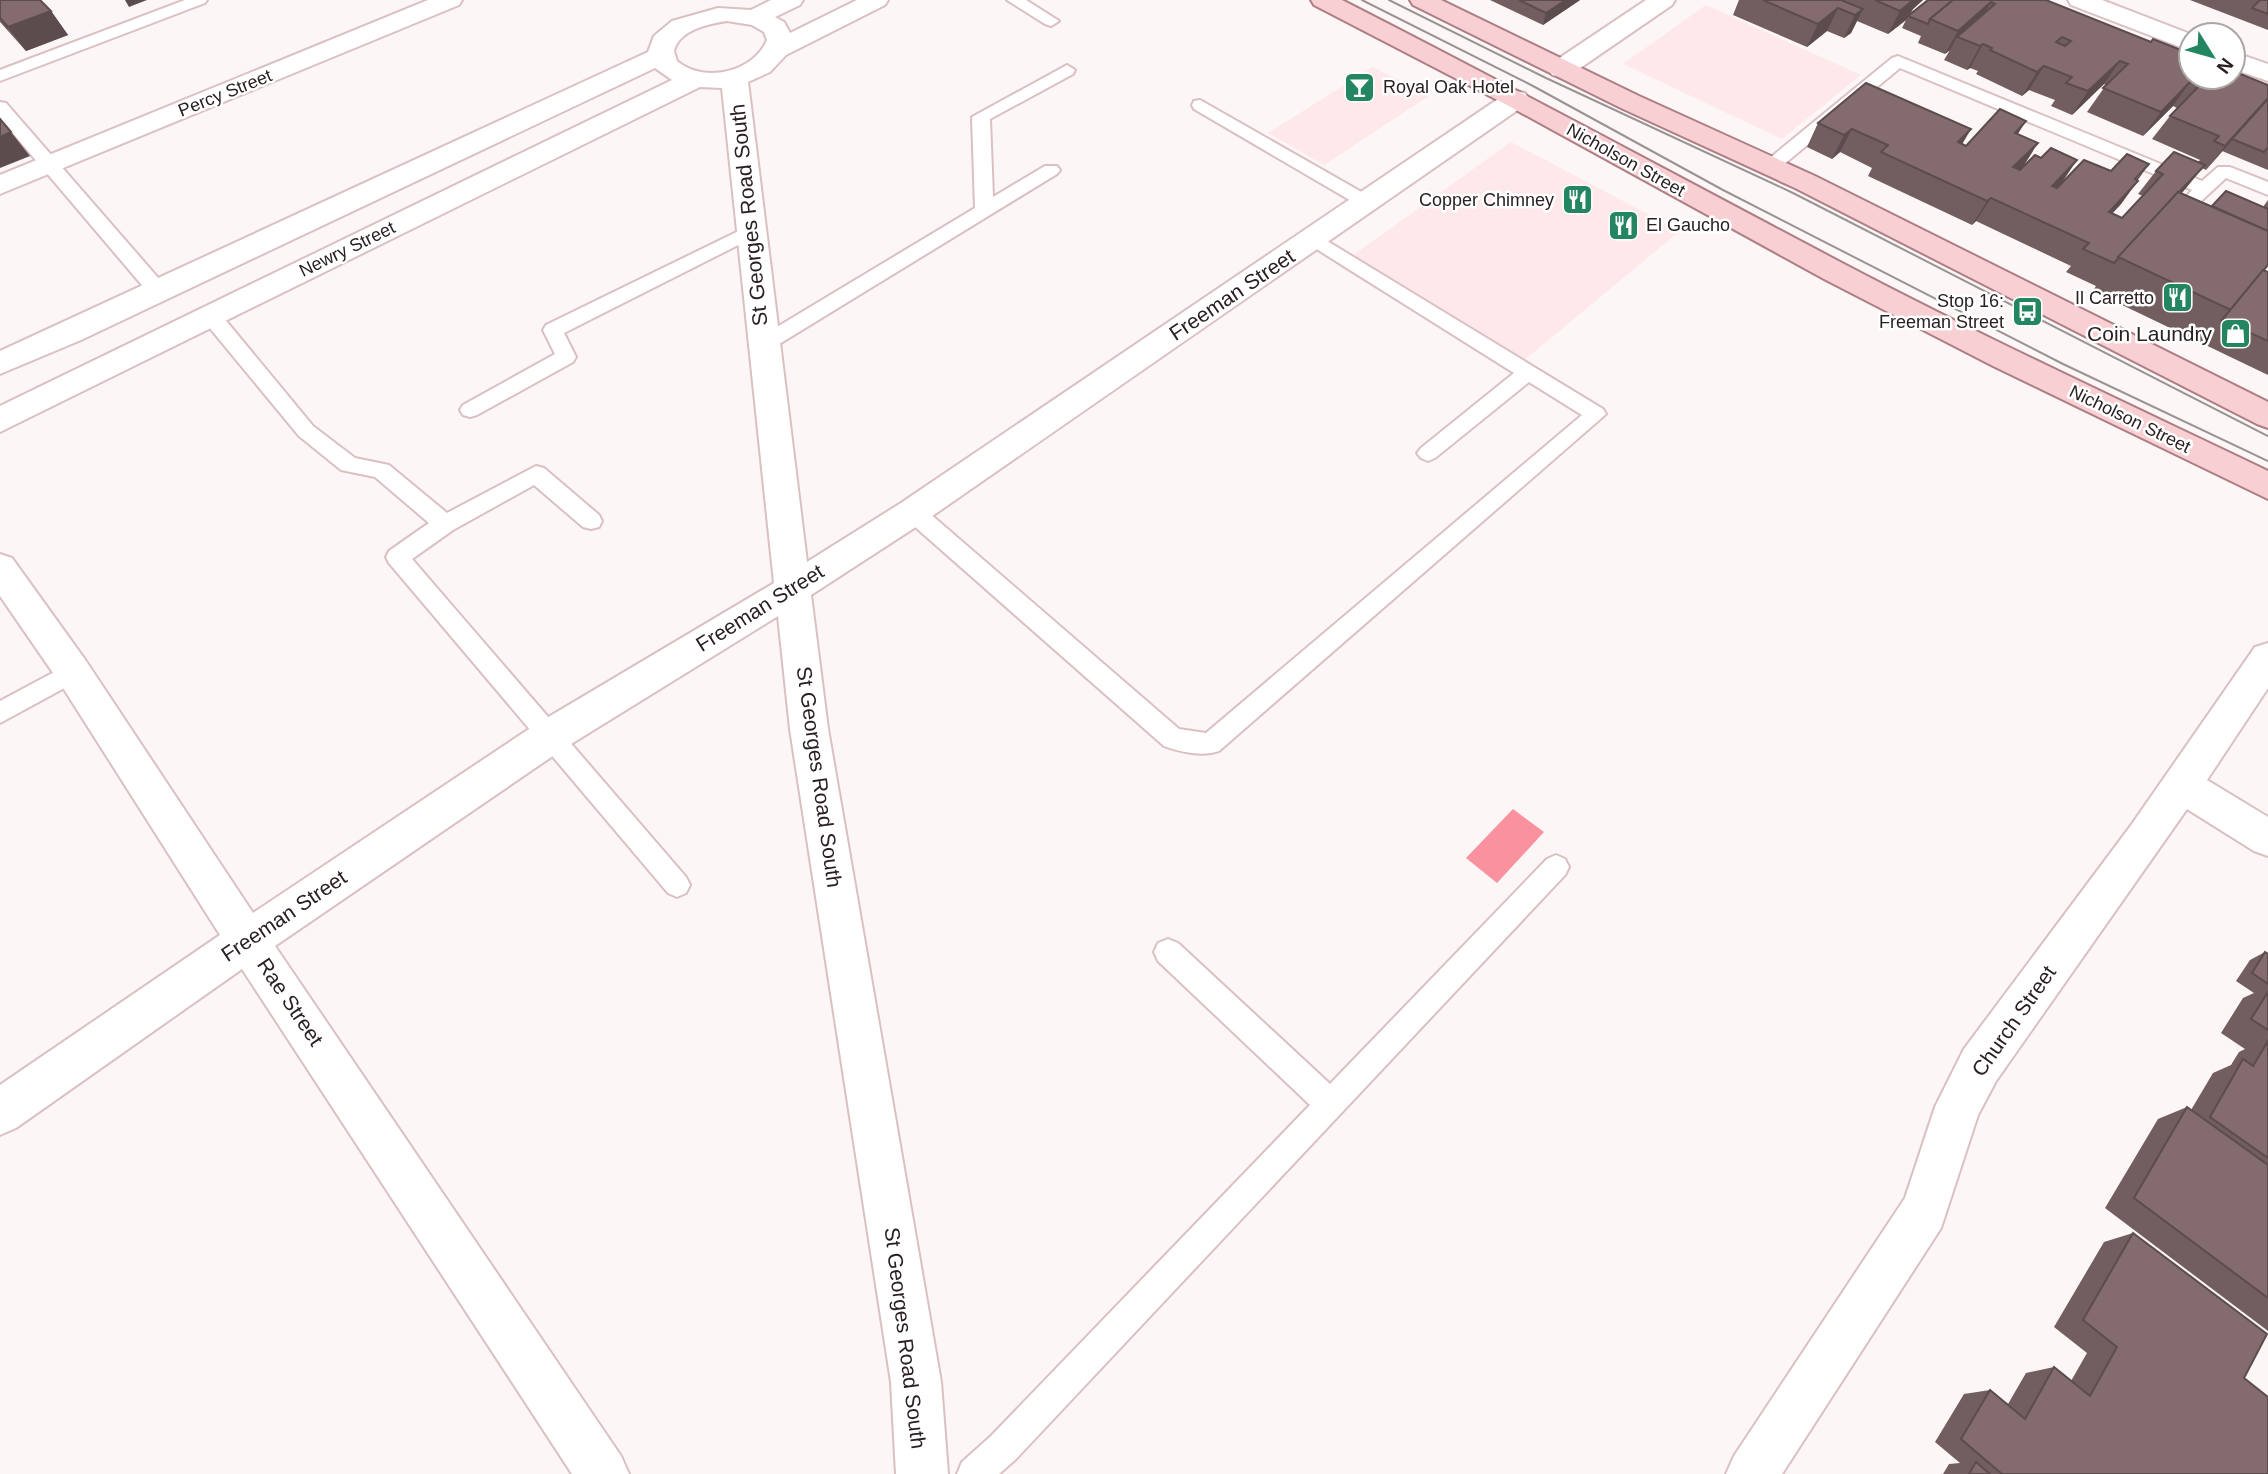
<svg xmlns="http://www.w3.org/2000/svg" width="2268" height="1474" font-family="Helvetica,sans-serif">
	<rect width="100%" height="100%" fill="#fcf6f7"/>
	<g fill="#fee8ea">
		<path d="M1706,5L1861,75L1782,139L1623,64Z"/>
		<path d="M1373,67L1429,96L1324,165L1268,133Z"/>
		<path d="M1511,142L1680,231L1511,371L1338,266Z"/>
	</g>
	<path fill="#f9919e" d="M1513,809L1544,832L1497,883L1466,858Z"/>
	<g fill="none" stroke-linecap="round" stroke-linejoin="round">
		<defs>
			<g id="service">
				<path d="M185,0H207L205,3L0,81V70Z"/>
				<path d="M1007,0H1026L1059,21L1051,26L1045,24Z"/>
				<path d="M1898,56L2202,181L2218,167H2230L2268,182V195L2226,178L2199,203H2187L2184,199L2192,190L1900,68L1777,170H1765L1762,166L1765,162L1892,58Z"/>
				<path d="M1067,65L1075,70L1073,74L990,119L993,197L1045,166H1057L1060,170L1057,174L771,349H757L754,344L757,339L975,208L972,117Z"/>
				<path d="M1200,100L1372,198L1375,202L1366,208L1360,206L1194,109L1192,105L1194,101Z"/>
				<path d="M0,102L6,103L166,287L169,292L166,297H152L0,118Z"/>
				<path d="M751,225L758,227L760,231L758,235L564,333L576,357L573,362L477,415L470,417L463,415L460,410L463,405L555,354L543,330L546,325Z"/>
				<path d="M1314,233L1603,409L1606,414L1219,751C1203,757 1180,752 1164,746L905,518L902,512L905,506L913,504L921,506L1179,729L1206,733L1582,415L1529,382L1435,458L1428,461L1421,458L1417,453L1421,448L1514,373L1307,243L1305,239Z"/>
				<path d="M211,309L218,311L313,426L355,458L389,465L447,513L536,466L544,468L599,515L602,521L599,527L591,529L583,527L534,485L453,530L412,559L686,877L690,885L686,893L677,897L668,893L389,563L386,557L389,551L429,523L375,477L341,470L299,436L204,321L201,316L204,311Z"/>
				<path d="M73,662L81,665L85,672L81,679L0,723V701Z"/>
				<path d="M1556,855L1565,859L1569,867L1565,875L1015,1460L999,1474H957L962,1462L991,1436L1310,1105L1158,961L1154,952L1158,943L1168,939L1178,943L1330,1084L1547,859Z"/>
			</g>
			<g id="minor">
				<path d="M428,0H462L459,5L0,194V175Z"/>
				<path d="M771,0H803L800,5L775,17L784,22L790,33L857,0H888L885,5L786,55L770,72L748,82L807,562L901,503L1507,93L1516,91L1525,93L1529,99L1525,105L925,521L811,595L828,729L941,1382L948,1474H896L891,1382L790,729L778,616L563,749L275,946L621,1456L629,1474H572L242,969L16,1128L0,1135V1085L220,935L60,683L0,596V554L12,558L86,661L253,913L535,725L774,583L722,88L700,87L0,432V406L672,80L655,68L81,340L0,374V351L648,52L654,36L672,21L718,8L751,10ZM727,21L752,25L764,32L767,40C754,72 704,84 677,61L674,51C679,30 708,24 727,21Z"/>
				<path d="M1646,0H1675L1672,5L1570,75L1561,77L1552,75L1548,69L1552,63Z"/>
				<path d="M2068,0H2102L2193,35H2191V51L2071,5Z"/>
				<path d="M2233,52L2268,64V81L2233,69Z"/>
				<path d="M2268,643V688L2207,780L2268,817V856L2254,851L2187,809L1996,1081L1978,1115L1941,1228L1782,1474H1726L1734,1456L1905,1198L1935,1107L1964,1049L2132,824L2255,647Z"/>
			</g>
			<g id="primary">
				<path d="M1311,0H1342C1511,86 1677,176 1844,264C1983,337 2126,403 2268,471V499L1993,366L1824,279L1507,105L1314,5Z"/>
				<path d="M1410,0H1441L1639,96L1815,176L2268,402V428L2257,424L1795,188L1621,108L1413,5Z"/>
			</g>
		</defs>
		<use href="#service" stroke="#dbc0c2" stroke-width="4"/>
		<use href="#minor" stroke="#dbc0c2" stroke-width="4"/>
		<use href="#primary" stroke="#ad7e83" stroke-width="4"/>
		<use href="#service" fill="#fff" fill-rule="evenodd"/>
		<use href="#minor" fill="#fff" fill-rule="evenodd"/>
		<use href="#primary" fill="#f8d0d4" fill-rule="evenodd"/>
		<g stroke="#9a9394" stroke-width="2">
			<path d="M1362,0L1533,86L1723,190L2063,364L2268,461"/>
			<path d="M1389,0L1546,78L1793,193L2268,436"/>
		</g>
	</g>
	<g fill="#725d5f">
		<path d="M0,0L51,11L68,35L26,51L0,22Z"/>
		<path d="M1490,0H1580L1543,25Z"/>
		<path d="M1739,0H1923L1913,9L1910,14L1927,0H2046L2268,99V170L2222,151L2206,170L2202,168L2182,193L2212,206L2263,207L2268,200V266L2263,270L2268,272V375L2093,291L2096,286L2066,272L2071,266L1976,221L1972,225L1868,176L1872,168L1840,152L1832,159L1807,147L1818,123L1962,144L1966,146L2018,134L2023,166L2061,184L2111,171L2138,181L2121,204L2112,213L2122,218L2143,196L2138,194L2156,171L2198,162L2200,160L2152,139L2170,116L2177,108L2173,106L2143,136L2087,112L2106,85L2104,84L2072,115L2051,106L2055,100L2029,90L2022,96L1976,74L1978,71L1970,68L1967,70L1944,60L1950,50L1945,54L1918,43L1921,36L1902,28L1906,20L1888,34L1857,21L1851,33L1844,38L1827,31L1807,47L1733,15Z"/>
		<path d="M2190,0H2268V30Z"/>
		<path d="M2265,952L2268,954V1331L2105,1208L2158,1119L2187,1107L2191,1110L2213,1073L2231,1065L2239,1052L2245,1049L2221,1033L2243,998L2254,993L2236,981L2250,960Z"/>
		<path d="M2133,1233L2244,1378L2268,1474H1943L1949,1464L1960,1463L1935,1442L1964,1394L1990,1390L2008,1404L2026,1373L2054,1367L2071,1381L2087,1353L2054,1327L2104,1242Z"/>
	</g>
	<g fill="#5c4c4d">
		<path d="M125,0H147L129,7Z"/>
		<path d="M1566,0H1580L1543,25L1546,13Z"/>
		<path d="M1912,0H1923L1913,9L1906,20L1888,34L1900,11Z"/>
		<path d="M1991,2L1977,26L1957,37L1950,50L1945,54L1958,31Z"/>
		<path d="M1838,8L1827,31L1807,47L1818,24Z"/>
		<path d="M1863,9L1851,33L1844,38L1855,15Z"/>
		<path d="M51,11L68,35L26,51L8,27Z"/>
		<path d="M1983,44L1970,68L1967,70L1980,46Z"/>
		<path d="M2120,61L2104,84L2072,115L2088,91Z"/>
		<path d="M2044,66L2029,90L2022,96L2037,72Z"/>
		<path d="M2190,82L2173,106L2143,136L2161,112Z"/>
		<path d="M2268,98V99L2206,170L2225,146Z"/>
		<path d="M2026,121L2011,145L2015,133Z"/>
		<path d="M1852,129L1840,152L1832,159L1844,135Z"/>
		<path d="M1971,129L1957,153L1958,142Z"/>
		<path d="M11,132L30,156L0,168V137Z"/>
		<path d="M2038,143L2023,167L1998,191L2013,167Z"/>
		<path d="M2077,160L2061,184L2036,210L2052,186Z"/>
		<path d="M2149,164L2121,204L2092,236L2109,212Z"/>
		<path d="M2205,165L2186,188L2122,259L2119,258Z"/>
		<path d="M1991,198L1976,221L1972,225L1987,201Z"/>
	</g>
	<g fill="#846c6e" stroke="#5c4c4d" stroke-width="2" fill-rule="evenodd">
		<path d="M0,0H40L51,11L8,27L0,18Z"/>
		<path d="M1519,0H1566L1546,13Z"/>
		<path d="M1763,0H1844L1843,1L1863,9L1855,15L1838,8L1818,24Z"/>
		<path d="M1875,0H1913L1900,11Z"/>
		<path d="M1928,0H1953L1930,19L1928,24L1908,16Z"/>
		<path d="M1953,0H2046L2151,42L2153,39L2191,54V77H2233V71L2268,85V98L2225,146L2214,141L2219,136L2170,116L2199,86L2190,82L2161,112L2103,88L2128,64L2120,61L2088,91L2066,83L2072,77L2044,66L2037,72L1990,50L1992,48L1983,44L1980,46L1957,37L1995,4L1991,2L1958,31L1930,19ZM2062,37L2071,41L2065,46L2056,42Z"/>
		<path d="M2260,0H2268V14L2252,8Z"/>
		<path d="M1866,83L1971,129L1958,142L1966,146L2000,109L2026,121L2015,133L2038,143L2013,167L2020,170L2035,155L2041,158L2051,148L2077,160L2052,186L2057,188L2084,160L2111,171L2127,154L2149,164L2135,179L2138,181L2109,212L2122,218L2163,174L2156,171L2174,152L2205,165L2179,192H2178L2114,263L2083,249L2089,243L1991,198L1987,201L1881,152L1888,145L1852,129L1844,135L1818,123Z"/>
		<path d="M2268,99V147L2264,152L2232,139Z"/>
		<path d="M0,119L11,132L0,137Z"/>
		<path d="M2226,191L2268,209V231L2212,206Z"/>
		<path d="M2178,192L2268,231V265L2231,310L2118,257Z"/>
		<path d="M2263,270L2268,272V341L2222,320Z"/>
		<path d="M2265,952L2268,954V984L2252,973Z"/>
		<path d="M2268,992V1030L2251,1019Z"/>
		<path d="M2268,1041V1158L2210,1117L2243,1059L2253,1066Z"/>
		<path d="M2187,1107L2268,1165V1298L2134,1198Z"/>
		<path d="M2133,1233L2267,1334L2244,1378L2268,1397V1474H2002L1961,1439L1990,1390L2025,1419L2054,1367L2090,1396L2117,1347L2083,1320Z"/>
		<path d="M1976,1462L1990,1474H1969Z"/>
	</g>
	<defs>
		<symbol id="bar-square" viewBox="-11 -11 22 22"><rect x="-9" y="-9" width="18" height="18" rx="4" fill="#248660" stroke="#fff"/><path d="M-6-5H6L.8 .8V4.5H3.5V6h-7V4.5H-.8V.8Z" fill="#fff"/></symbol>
		<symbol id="restaurant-square" viewBox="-11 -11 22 22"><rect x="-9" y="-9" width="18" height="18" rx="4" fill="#248660" stroke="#fff"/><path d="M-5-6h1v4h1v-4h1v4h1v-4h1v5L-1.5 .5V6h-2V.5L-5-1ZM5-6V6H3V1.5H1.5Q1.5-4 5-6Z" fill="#fff"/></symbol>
		<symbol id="bus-square" viewBox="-11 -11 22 22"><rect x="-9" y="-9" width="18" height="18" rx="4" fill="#248660" stroke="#fff"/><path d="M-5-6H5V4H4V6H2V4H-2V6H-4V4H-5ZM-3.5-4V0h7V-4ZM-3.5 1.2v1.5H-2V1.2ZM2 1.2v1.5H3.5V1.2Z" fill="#fff"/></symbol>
		<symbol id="shop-square" viewBox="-11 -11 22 22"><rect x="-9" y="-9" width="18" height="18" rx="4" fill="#248660" stroke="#fff"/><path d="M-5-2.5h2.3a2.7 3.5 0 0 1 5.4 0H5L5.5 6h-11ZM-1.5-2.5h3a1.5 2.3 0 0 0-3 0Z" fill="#fff"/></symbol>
	</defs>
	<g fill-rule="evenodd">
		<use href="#bar-square" x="1342" y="70" width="35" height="35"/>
		<use href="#restaurant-square" x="1560" y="182" width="35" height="35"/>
		<use href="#restaurant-square" x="1606" y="208" width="35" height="35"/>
		<use href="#restaurant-square" x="2160" y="280" width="35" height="35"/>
		<use href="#bus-square" x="2010" y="294" width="35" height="35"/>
		<use href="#shop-square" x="2218" y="316" width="35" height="35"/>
	</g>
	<g text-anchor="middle" stroke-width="5" stroke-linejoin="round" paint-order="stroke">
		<g font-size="18" fill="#2a2021" stroke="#fff" text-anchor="end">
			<text x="1383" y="93" text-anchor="start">Royal Oak Hotel</text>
			<text x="1554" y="206">Copper Chimney</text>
			<text x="1646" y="231" text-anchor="start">El Gaucho</text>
			<text x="2154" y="304">Il Carretto</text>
			<text x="2004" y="307">Stop 16:<tspan x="2004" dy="21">Freeman Street</tspan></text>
		</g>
		<g font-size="18" fill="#2a2021" stroke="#fff">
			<text transform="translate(225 93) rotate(-22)" y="6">Percy Street</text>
			<text transform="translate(1626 160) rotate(29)" y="6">Nicholson Street</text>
			<text transform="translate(347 249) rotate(-26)" y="6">Newry Street</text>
			<text transform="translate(2130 419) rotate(26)" y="6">Nicholson Street</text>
		</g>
		<g font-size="21" fill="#2a2021" stroke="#fff">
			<text transform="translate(749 215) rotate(-96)" y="7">St Georges Road South</text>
			<text transform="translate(1232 295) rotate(-34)" y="7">Freeman Street</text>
			<text transform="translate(760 608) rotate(-32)" y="7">Freeman Street</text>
			<text transform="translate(819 777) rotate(82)" y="7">St Georges Road South</text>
			<text transform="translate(284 916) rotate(-34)" y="7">Freeman Street</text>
			<text transform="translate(290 1002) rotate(56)" y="7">Rae Street</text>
			<text transform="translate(2014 1021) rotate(-55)" y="7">Church Street</text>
			<text transform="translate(905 1338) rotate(83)" y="7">St Georges Road South</text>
		</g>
		<g font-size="21" fill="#2a2021" stroke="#fff" text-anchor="end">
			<text x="2212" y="341">Coin Laundry</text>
		</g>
	</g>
	<g transform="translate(2212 56) rotate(127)"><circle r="33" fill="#ffffff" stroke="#aaa6a6" stroke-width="2"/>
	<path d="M0-5L12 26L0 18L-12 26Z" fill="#248660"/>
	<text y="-10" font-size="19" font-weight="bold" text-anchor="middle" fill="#2a2021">N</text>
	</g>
</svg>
